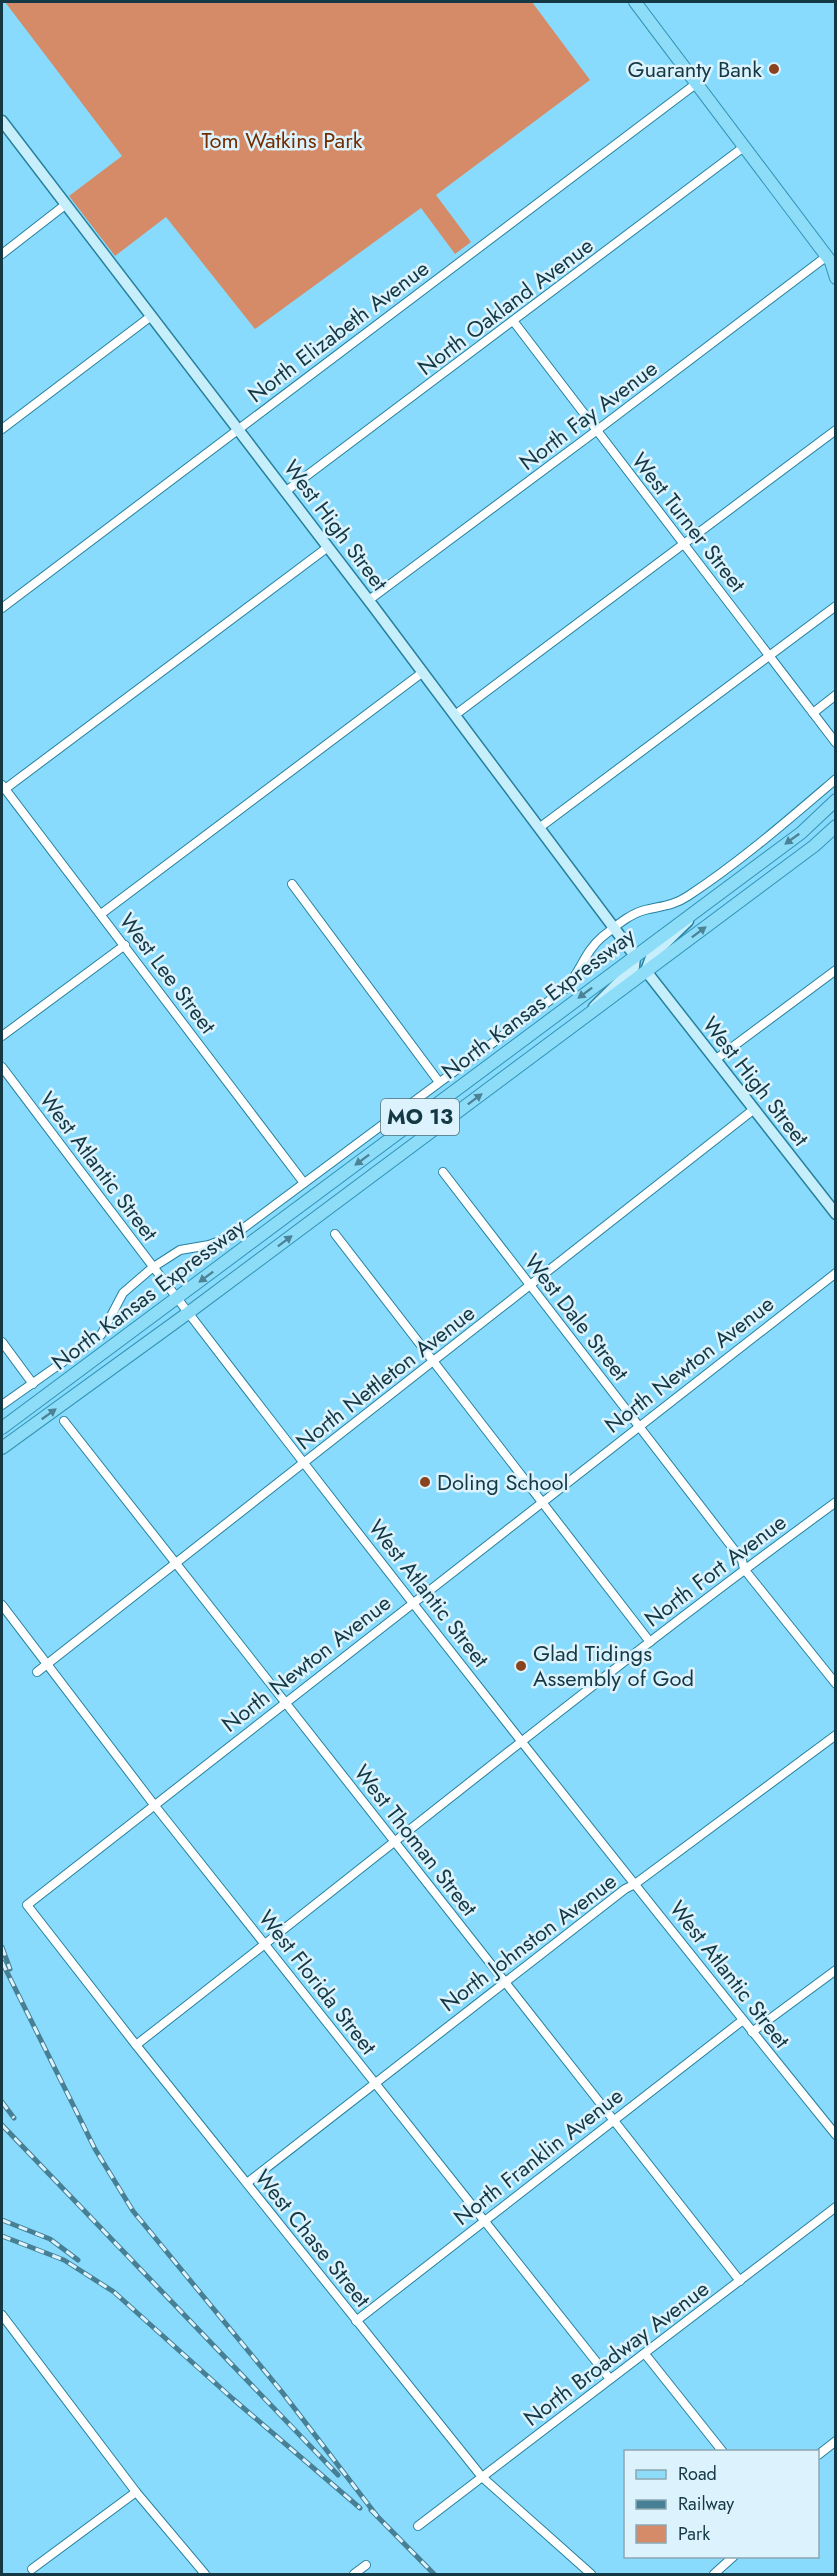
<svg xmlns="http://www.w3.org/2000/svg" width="837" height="2576" font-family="Jost,sans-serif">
	<rect width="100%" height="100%" fill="#88dbfc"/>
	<path fill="#d68b68" d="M5,2H532L590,80L436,195L471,242L455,254L421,208L255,329L166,217L115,256L69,196L122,156Z"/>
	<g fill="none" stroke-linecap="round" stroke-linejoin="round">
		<defs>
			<g id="street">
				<path d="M2,254L65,205"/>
				<path d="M514,322L836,743"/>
				<path d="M2,429L150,317"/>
				<path d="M285,492L745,146"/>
				<path d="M369,600L596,431L827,256"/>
				<path d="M2,608L697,83"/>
				<path d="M813,713L836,695"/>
				<path d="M455,715L836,430"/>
				<path d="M2,785L304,1183"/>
				<path d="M5,789L328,547"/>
				<path d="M539,828L836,606"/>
				<path d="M292,884L439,1082"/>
				<path d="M101,914L423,672"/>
				<path d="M2,1036L125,945"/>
				<path d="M715,1060L836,970"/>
				<path d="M2,1067C273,1428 552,1784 836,2135"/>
				<path d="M443,1172L742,1560L744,1569L836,1684"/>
				<path d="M335,1234L650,1642"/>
				<path d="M2,1342L33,1384"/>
				<path d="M2,1405L101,1335L123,1293L152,1268L180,1250L209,1245L233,1236L565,989C580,973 585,951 602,937C615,927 629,914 645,910C661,906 673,906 688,896C740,862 788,820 836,779"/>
				<path d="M64,1421L740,2281"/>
				<path d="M2,1605L155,1806L610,2379"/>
				<path d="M37,1672L753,1110"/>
				<path d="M752,2032L836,1970"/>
				<path d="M136,2045C369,1864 597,1677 836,1502"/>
				<path d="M247,2183L625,1889L635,1884L836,1735"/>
				<path d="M2,2315L136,2492L205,2574"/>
				<path d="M356,2321L743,2020"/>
				<path d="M645,2354L723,2452"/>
				<path d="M818,2455L836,2441"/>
				<path d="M418,2526L836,2207"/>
				<path d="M32,2569L136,2492"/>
				<path d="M354,2574L366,2565"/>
				<path d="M591,2574L482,2477L136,2045L27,1905L836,1273"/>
				<path d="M714,2574L734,2556"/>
			</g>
			<g id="secondary">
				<path d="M2,121L373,606L635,956L634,967L594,1007"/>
				<path d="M688,921L651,957L646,971L836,1214"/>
			</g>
			<g id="primary">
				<path d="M635,2L831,262L836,278"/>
				<path d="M2,1428L801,833L836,800"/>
				<path d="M2,1448L188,1313L814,846L836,826"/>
			</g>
		</defs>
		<use href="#street" stroke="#27809e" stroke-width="10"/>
		<use href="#secondary" stroke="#27809e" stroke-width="13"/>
		<use href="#primary" stroke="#3294b6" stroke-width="14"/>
		<use href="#street" stroke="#fff" stroke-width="8"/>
		<use href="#secondary" stroke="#c6eefb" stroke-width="10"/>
		<use href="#primary" stroke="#8eddf8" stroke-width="12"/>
		<defs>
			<g id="rail">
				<path d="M2,1947L10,1969"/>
				<path d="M2,1962L95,2149L133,2211L282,2392L377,2516"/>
				<path d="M2,2102L14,2118"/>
				<path d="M2,2125L338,2475"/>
				<path d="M2,2220L50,2239L78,2260"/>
				<path d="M2,2236L64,2260L114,2292L233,2399L360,2508"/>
				<path d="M371,2510L434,2574"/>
			</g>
		</defs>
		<use href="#rail" stroke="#477f94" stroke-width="5"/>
		<use href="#rail" stroke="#dcf3fd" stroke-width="3" stroke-dasharray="9" stroke-linecap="butt"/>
	</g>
	<defs><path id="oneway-solid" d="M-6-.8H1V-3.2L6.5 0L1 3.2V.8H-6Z" transform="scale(1.5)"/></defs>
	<g fill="#4b8296">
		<use href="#oneway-solid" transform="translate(792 839) rotate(144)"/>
		<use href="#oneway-solid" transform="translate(699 932) rotate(-37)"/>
		<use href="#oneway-solid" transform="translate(585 993) rotate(143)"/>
		<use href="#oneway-solid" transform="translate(475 1099) rotate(-37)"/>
		<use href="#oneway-solid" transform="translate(362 1160) rotate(143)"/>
		<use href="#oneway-solid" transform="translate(285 1241) rotate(-37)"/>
		<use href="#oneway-solid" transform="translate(206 1277) rotate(143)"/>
		<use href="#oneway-solid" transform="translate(49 1414) rotate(-36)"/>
	</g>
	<g fill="#8a431f" stroke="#dcf3fd" stroke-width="2">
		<circle cx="774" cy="69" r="6"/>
		<circle cx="425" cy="1482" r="6"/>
		<circle cx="521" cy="1666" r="6"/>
	</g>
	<g text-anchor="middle" stroke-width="5" stroke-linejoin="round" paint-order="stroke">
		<rect fill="#dcf3fd" stroke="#51707c" stroke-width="1.5" x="381" y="1099" width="78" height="36" rx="4.5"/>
		<g font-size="21" font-weight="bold" fill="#153845">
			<text x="420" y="1124">MO 13</text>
		</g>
		<g font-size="22" fill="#153845" stroke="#dcf3fd" text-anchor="start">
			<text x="762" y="77" text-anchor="end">Guaranty Bank</text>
			<text x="437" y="1490">Doling School</text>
			<text x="533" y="1661">Glad Tidings<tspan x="533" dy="25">Assembly of God</tspan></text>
		</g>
		<g font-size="22" fill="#742d01" stroke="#dcf3fd">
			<text x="282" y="148">Tom Watkins Park</text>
		</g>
		<g font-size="22" fill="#153845" stroke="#dcf3fd">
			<text transform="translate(505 306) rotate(-37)" y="8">North Oakland Avenue</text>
			<text transform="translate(338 331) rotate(-37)" y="8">North Elizabeth Avenue</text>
			<text transform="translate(588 415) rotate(-37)" y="8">North Fay Avenue</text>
			<text transform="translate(689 522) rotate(52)" y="8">West Turner Street</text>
			<text transform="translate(336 525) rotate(53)" y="8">West High Street</text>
			<text transform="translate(168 973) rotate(53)" y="8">West Lee Street</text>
			<text transform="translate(538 1003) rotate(-37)" y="8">North Kansas Expressway</text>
			<text transform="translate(756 1081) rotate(52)" y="8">West High Street</text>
			<text transform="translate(99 1166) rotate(53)" y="8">West Atlantic Street</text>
			<text transform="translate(148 1294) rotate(-37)" y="8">North Kansas Expressway</text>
			<text transform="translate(577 1317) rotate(52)" y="8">West Dale Street</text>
			<text transform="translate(689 1364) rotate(-38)" y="8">North Newton Avenue</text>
			<text transform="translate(385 1377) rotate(-38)" y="8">North Nettleton Avenue</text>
			<text transform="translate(715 1570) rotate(-37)" y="8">North Fort Avenue</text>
			<text transform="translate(429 1593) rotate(52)" y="8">West Atlantic Street</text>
			<text transform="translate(306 1663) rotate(-38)" y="8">North Newton Avenue</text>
			<text transform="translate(416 1840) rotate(52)" y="8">West Thoman Street</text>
			<text transform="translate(528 1942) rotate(-37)" y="8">North Johnston Avenue</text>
			<text transform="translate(730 1974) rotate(52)" y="8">West Atlantic Street</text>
			<text transform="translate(318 1982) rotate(52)" y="8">West Florida Street</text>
			<text transform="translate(538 2156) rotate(-38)" y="8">North Franklin Avenue</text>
			<text transform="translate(313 2238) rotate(51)" y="8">West Chase Street</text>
			<text transform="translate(616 2353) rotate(-37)" y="8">North Broadway Avenue</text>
		</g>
	</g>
	<rect width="837" height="2576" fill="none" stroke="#153845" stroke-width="6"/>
	<rect x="624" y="2450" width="195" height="108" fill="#dcf3fd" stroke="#8ca8b3" stroke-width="1.5"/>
	<rect x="636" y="2470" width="30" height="9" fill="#8eddf8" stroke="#8ca8b3" stroke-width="1.5"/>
	<text x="678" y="2480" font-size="18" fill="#153845">Road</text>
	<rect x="636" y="2500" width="30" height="9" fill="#477f94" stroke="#8ca8b3" stroke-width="1.5"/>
	<text x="678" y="2510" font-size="18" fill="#153845">Railway</text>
	<rect x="636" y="2525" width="30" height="18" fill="#d68b68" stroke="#8ca8b3" stroke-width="1.5"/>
	<text x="678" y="2540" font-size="18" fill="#153845">Park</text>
</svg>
